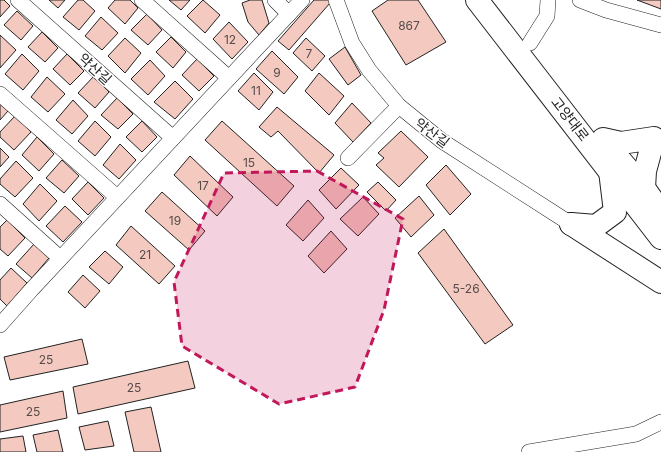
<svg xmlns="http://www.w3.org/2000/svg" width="661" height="452" font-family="Inter,'Noto Sans KR',sans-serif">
	<rect width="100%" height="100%" fill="#fff"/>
	<g fill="#f3c9c0" stroke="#222">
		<path d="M0,0H4L10,6L0,17Z"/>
		<path d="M49,0H65L58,8Z"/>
		<path d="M78,0H83L95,11L79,30L63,17Z"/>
		<path d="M115,0H130L138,8L125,24L108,8Z"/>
		<path d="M169,0H190L181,10Z"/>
		<path d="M203,0L220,15L205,33L187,16Z"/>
		<path d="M250,0H262L269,23L259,35L248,22L242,3Z"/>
		<path d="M314,0H329L330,3L289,50L278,41Z"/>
		<path d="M388,0H418L446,42L406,65L372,11Z"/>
		<path d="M637,0H661V9Z"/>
		<path d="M17,11L33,26L21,40L4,25Z"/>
		<path d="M147,14L162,30L148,45L131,30Z"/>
		<path d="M101,17L118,33L102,50L85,36Z"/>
		<path d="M229,22L248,42L232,59L213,39Z"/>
		<path d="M42,32L58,48L45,62L28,47Z"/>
		<path d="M0,35L16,50L0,68Z"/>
		<path d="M171,37L186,52L173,68L156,52Z"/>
		<path d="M125,38L141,53L125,73L108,56Z"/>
		<path d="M306,38L325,56L312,71L293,53Z"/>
		<path d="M345,47L361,75L348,85L329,59Z"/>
		<path d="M272,51L298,77L284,94L256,69Z"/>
		<path d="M22,54L39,71L23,90L5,74Z"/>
		<path d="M67,54L84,71L70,85L53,69Z"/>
		<path d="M197,59L214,76L199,91L182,75Z"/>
		<path d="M150,60L165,76L148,95L131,79Z"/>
		<path d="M254,73L273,92L259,110L238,91Z"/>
		<path d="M319,73L344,96L329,115L305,91Z"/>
		<path d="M94,76L109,92L95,108L78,93Z"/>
		<path d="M47,77L65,94L48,112L31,97Z"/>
		<path d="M175,81L193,99L175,119L154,102Z"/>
		<path d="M117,98L133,114L118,129L101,115Z"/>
		<path d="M73,100L88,116L72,134L56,120Z"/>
		<path d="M0,103L8,111L0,120Z"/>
		<path d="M352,103L371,123L353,142L335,123Z"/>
		<path d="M277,107L334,155L319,173L278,131L271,137L259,127Z"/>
		<path d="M15,116L31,132L14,150L0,137V132Z"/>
		<path d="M95,121L111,137L95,156L78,141Z"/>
		<path d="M142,121L157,137L142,152L126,137Z"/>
		<path d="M222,121L294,186L277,206L205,140Z"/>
		<path d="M401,131L428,157L399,187L376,165L384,158L378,153Z"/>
		<path d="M37,137L54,154L39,171L22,155Z"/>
		<path d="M120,144L136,160L119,179L103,165Z"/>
		<path d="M0,148L9,157L0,167Z"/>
		<path d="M190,156L233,197L217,216L174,175Z"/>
		<path d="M62,160L79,176L64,193L46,178Z"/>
		<path d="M16,161L33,178L15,197L0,184V179Z"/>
		<path d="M446,165L471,194L450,215L426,185Z"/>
		<path d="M341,168L359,185L336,209L319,190Z"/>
		<path d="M88,182L104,198L88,215L72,199Z"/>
		<path d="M378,182L396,200L386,211L367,192Z"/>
		<path d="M40,184L57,201L39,221L23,204Z"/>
		<path d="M162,192L205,231L189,250L145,211Z"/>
		<path d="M419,196L434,215L411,237L395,218Z"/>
		<path d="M363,197L379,214L358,236L340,219Z"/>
		<path d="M308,200L324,218L303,241L286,225Z"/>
		<path d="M65,206L82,222L63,242L46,226Z"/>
		<path d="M7,220L25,238L8,256L0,249V227Z"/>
		<path d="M131,226L175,266L159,284L116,245Z"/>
		<path d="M444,229L513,325L485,344L418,253Z"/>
		<path d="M331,231L347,249L324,273L308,256Z"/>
		<path d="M34,244L49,258L32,278L16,264Z"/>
		<path d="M105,251L123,267L109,284L89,267Z"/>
		<path d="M11,268L27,283L7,306L0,299V280Z"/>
		<path d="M83,275L100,291L85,308L68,292Z"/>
		<path d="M82,339L88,364L10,380L4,357Z"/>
		<path d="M188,361L195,388L78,414L73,387Z"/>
		<path d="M63,391L67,418L0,432V405Z"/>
		<path d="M151,407L161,452H134L125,412Z"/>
		<path d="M108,421L114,446L85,450L79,427Z"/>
		<path d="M58,430L63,452H37L33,435Z"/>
		<path d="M23,436L26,452H0V439Z"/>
	</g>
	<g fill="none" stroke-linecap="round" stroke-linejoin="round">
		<defs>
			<g id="minor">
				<path d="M18,0L173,138"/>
				<path d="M142,0L229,78"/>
				<path d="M275,0L289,14"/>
				<path d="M336,0L352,43L369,70L399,106L442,141L571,224"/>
				<path d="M580,0L606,10L661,25"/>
				<path d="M530,43L547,16L548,0"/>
				<path d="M0,94L117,197"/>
				<path d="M348,158L399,106"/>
				<path d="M0,204L60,258"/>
				<path d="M0,325L32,289L302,0"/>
				<path d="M529,452L636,434L661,422"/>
			</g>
			<g id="primary">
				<path d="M477,0L661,238"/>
				<path d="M603,139L621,143L654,138L645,171L644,188"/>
				<path d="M608,146L644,188L661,212"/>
				<path d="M571,224L661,282"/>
				<path d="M571,224L596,226L615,212L610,171"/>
			</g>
		</defs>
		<use href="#minor" stroke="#222" stroke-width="16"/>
		<use href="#primary" stroke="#222" stroke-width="24"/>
		<use href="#minor" stroke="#fff" stroke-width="15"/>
		<use href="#primary" stroke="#fff" stroke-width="22"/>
	</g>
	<path fill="#c2185b" fill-opacity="0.2" stroke="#c2185b" stroke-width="3" stroke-dasharray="8 5" stroke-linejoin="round" d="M317,171L403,219L384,310L355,387L279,404L182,346L174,282L224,173Z"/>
	<g text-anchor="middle" stroke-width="3" stroke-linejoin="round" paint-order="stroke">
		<g font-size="12" fill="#564c4a">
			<text x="409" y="30">867</text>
			<text x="230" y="44">12</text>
			<text x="309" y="58">7</text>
			<text x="277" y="77">9</text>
			<text x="256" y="95">11</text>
			<text x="249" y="167">15</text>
			<text x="203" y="190">17</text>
			<text x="175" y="225">19</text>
			<text x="145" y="259">21</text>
			<text x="466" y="293">5-26</text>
			<text x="46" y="364">25</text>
			<text x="134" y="392">25</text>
			<text x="33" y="416">25</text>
		</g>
		<g font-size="14" fill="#222" stroke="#fff">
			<text transform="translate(95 69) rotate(42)" y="5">약산길</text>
			<text transform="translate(570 119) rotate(52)" y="5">고양대로</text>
			<text transform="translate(432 133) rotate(37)" y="5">약산길</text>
		</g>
	</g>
</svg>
